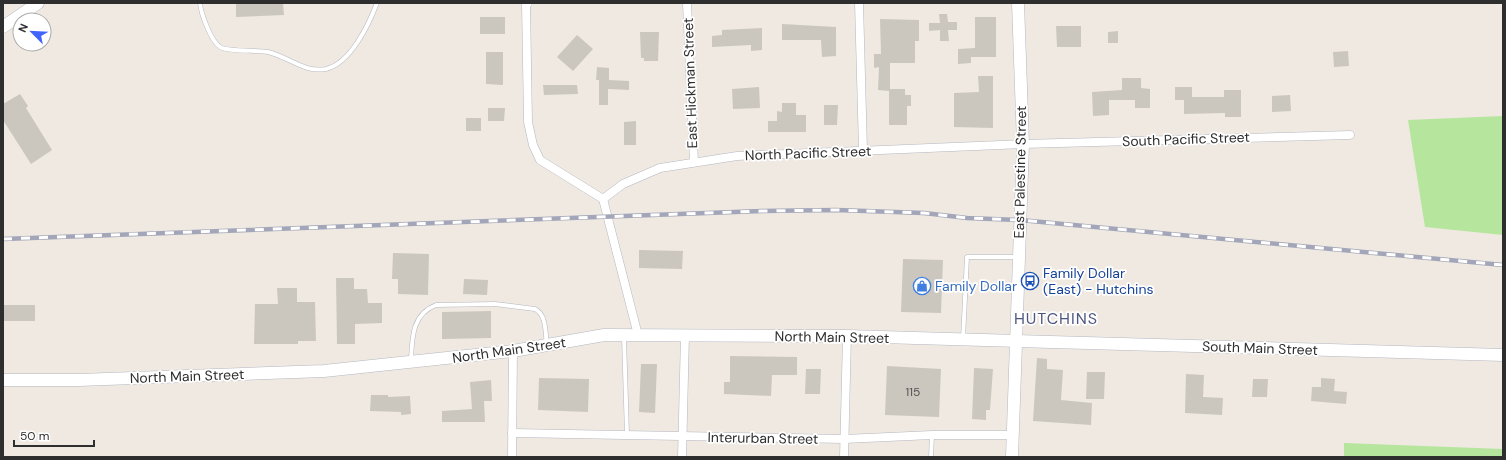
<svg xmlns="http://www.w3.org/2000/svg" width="1506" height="460" font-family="'DM Sans',sans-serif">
	<rect width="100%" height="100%" fill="#efe9e1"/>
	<g fill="#b6e59e">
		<path d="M1503,116V235L1425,227L1408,120Z"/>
		<path d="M1344,443L1503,449V457H1344Z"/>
	</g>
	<g fill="#cbc7bf">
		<path d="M236,3H283L284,15L236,17Z"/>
		<path d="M939,14H947L948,22H957V30H948L949,41H940V30L929,31V23H940Z"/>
		<rect x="480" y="17" width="25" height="17"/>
		<path d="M975,17H996V57H971V63L958,64V49L975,48Z"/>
		<path d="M880,19L919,20V41H915V63H890V89H905V95H911V106H907V125H889V91L878,90L879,67L874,68V54H881Z"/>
		<path d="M782,24L836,27V56L822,57L821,40H782Z"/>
		<path d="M1056,26H1081V47H1057Z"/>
		<path d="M762,28V50L751,51V45L712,47V36L722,35V30Z"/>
		<path d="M1118,31V43H1108V32Z"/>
		<path d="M640,32H659L658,61H644V58H641Z"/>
		<path d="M577,35L593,49L573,71L557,57Z"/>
		<path d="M1348,51L1349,66L1334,67L1333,52Z"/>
		<path d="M486,52H503V85L486,84Z"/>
		<path d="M597,67L609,68V80L629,81V90L608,89V105H599V80H596Z"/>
		<path d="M978,76H993V128L954,127V93L979,92Z"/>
		<path d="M1122,78H1141V88L1150,89V108H1135V100H1109V115L1093,116L1092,92L1122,90Z"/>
		<path d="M543,85H577L578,94L544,95Z"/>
		<path d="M759,87L760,108L733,109L732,89Z"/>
		<path d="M1175,87H1192V97H1224V90H1241V117H1225V113L1184,114V100H1175Z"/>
		<path d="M20,94L28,106L26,108L52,150L31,164L3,120V104Z"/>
		<path d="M1290,95L1291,111L1272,112V96Z"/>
		<path d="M782,103H796V115H806V132H768V121H777V111L782,112Z"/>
		<path d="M824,105H838L837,125H824Z"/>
		<path d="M488,108H505L504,121H488Z"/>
		<rect x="466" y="118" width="15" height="13"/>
		<path d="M636,121V145H624V122Z"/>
		<path d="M639,250L683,251L682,269L639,268Z"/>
		<path d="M393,253L429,254L428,295L398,294V279H392Z"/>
		<path d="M903,259L943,260L941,313L901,312Z"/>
		<path d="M336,278H354V289H367L368,303H382V323L355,324V344H337Z"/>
		<path d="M464,279L488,280L487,295L463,294Z"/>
		<path d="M277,288H297V302H315L316,341H298V344H254L255,304H278Z"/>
		<rect x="3" y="305" width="32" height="16"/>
		<path d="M491,311V338L442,339V312Z"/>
		<path d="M730,356L797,357V375H772L771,396L724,394V382H730Z"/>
		<path d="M1037,358L1047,359V369L1063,370L1061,400L1092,403L1091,425L1033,421Z"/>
		<path d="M641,364H657L655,413L639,412Z"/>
		<path d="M887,366L941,369L939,417L885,415Z"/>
		<path d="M974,368L993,369L990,410H986V420L972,419Z"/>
		<path d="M806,369H821L820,394H805Z"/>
		<path d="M1087,372H1105L1104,399H1086Z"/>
		<path d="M1186,374L1204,375L1203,397L1223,398L1222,415L1185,413Z"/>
		<path d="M539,378L589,379L588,412L538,410Z"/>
		<path d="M1321,378L1335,379L1334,391L1347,392L1346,404L1311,401L1312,387H1321Z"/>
		<path d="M1253,379H1268L1267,397H1252Z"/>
		<path d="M491,380L492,401H484L485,422H442V411L472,409L470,382Z"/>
		<path d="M371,395H388V397L410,396L411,414L401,415V412L370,411Z"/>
	</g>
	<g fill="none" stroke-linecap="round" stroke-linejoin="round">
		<defs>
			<g id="lane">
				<path d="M200,3C201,14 211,41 220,47C227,52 258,50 268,52C289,57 304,73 326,69C351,63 369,24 377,3"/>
				<path d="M624,337L627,435"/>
				<path d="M963,339L967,257H1018"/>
				<path d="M411,360C412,338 412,314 436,305L495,304L535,309C547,315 545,333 547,345"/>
				<path d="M931,457L932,435"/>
			</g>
			<g id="street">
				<path d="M528,3H526L528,122L533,145L540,160L603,199L638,335"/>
				<path d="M687,3L694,162"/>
				<path d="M859,3L863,150"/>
				<path d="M603,199L623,184L660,168L737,156L1023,144L1350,135"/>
				<path d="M512,433L844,439L932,435H1013"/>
				<path d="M512,457L513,351"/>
				<path d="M682,457L685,335"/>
				<path d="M844,457L847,336"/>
			</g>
			<g id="secondary">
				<path d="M3,27L38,3"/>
				<path d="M3,380H79L324,371L513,351L604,335L847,336L1503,355"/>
				<path d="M1012,457L1023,144L1018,3"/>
			</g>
		</defs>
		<use href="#lane" stroke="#b4b7c1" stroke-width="5"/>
		<use href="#street" stroke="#b4b7c1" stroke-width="9"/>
		<use href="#secondary" stroke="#b4b7c1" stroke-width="13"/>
		<use href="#lane" stroke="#fff" stroke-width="4"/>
		<use href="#street" stroke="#fff" stroke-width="8"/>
		<use href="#secondary" stroke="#fff" stroke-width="12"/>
		<defs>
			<path id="rail" d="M3,239L762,211L836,210L924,213L967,218L1020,220L1503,265"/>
		</defs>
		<use href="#rail" stroke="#a3a6b8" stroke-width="4.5"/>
		<use href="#rail" stroke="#fff" stroke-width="3" stroke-dasharray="9" stroke-linecap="butt"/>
	</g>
	<defs>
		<symbol id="bus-ring" viewBox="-11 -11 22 22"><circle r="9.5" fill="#fff" stroke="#1a4fb4" stroke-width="1.5"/><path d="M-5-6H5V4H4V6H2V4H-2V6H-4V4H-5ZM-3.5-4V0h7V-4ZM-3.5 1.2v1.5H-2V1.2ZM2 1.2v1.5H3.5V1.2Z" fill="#1a4fb4"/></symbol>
		<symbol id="shop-ring" viewBox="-11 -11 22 22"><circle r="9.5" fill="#fff" stroke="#3f7fe0" stroke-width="1.5"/><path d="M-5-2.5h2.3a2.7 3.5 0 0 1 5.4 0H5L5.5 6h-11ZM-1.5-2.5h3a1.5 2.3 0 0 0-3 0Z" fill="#3f7fe0"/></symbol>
	</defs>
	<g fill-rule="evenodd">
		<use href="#bus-ring" x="1020" y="271" width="20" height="20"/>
		<use href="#shop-ring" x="912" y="276" width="20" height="20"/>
	</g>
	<g text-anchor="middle" stroke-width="3.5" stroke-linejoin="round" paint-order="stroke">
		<g font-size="12" fill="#555452">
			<text x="913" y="396">115</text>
		</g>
		<g font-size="14" fill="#2e2e2e" stroke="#fff">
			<text transform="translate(690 83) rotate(-92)" y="5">East Hickman Street</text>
			<text transform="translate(1186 139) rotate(-2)" y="5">South Pacific Street</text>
			<text transform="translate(808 153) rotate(-2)" y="5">North Pacific Street</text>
			<text transform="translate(1020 172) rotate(-89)" y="5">East Palestine Street</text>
			<text transform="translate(832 337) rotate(1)" y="5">North Main Street</text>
			<text transform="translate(1260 348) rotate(2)" y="5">South Main Street</text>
			<text transform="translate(509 350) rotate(-8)" y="5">North Main Street</text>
			<text transform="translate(187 376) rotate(-2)" y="5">North Main Street</text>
			<text transform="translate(763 438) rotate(1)" y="5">Interurban Street</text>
		</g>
		<g font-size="14" fill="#164399" stroke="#fff" text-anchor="start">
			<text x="1043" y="278">Family Dollar<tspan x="1043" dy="16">(East) - Hutchins</tspan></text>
		</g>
		<g font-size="14" fill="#366cbe" stroke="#fff" text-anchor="start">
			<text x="935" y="291">Family Dollar</text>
		</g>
		<g font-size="16" letter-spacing="1" fill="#4d5680" stroke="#fff">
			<text x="1056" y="324">HUTCHINS</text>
		</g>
	</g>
	<rect width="1506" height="460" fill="none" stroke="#2e2e2e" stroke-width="8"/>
	<g transform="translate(32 32) rotate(294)"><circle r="19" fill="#ffffff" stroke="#ababab"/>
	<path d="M0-3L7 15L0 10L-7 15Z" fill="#4264fb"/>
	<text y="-6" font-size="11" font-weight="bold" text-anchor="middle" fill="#2e2e2e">N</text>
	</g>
	<path d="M14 440v6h80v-6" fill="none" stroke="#2e2e2e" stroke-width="2"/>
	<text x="20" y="440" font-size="12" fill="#2e2e2e" stroke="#ffffff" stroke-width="3" paint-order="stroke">50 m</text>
</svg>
